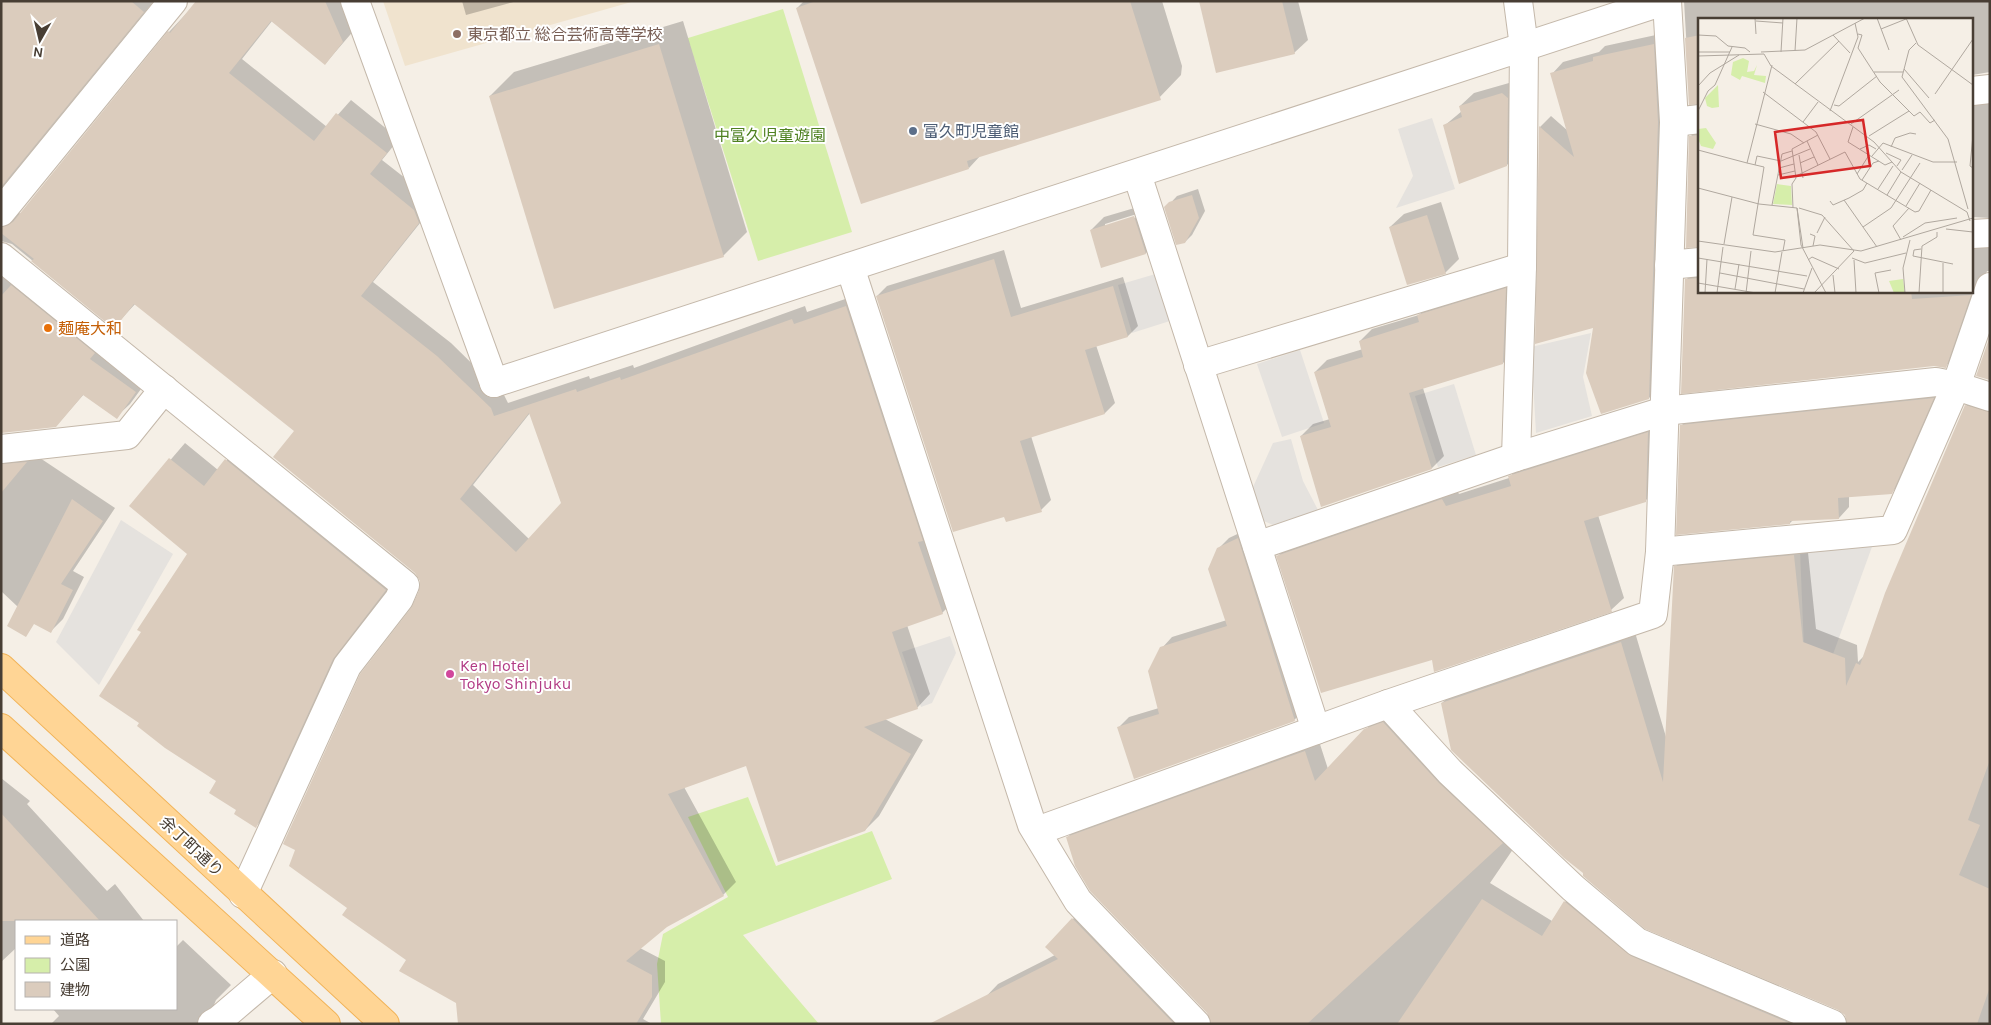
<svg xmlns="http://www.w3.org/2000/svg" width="1991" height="1025" font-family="Karla,'Noto Sans JP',sans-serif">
	<rect width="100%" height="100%" fill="#f5efe6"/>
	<path fill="#f0e3ce" d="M383,1H635L405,66Z"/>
	<g fill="#d6eeaa">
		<path d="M783,9L852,232L758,261L688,38Z"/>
		<path d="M748,797L776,866L872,831L892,879L743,935L819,1024H661L657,964L663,934L728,897L688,817Z"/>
	</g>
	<g fill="#e5e2de">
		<path d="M1432,118L1455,189L1396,208L1413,176L1398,129Z"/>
		<path d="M1159,273L1173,320L1132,333L1118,285Z"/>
		<path d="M1591,333L1583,377L1592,416L1536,433L1531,347Z"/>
		<path d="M1300,350L1324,423L1282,437L1257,364Z"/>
		<path d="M1454,384L1476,455L1438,467L1415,396Z"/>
		<path d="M1291,439L1303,481L1318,510L1273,525L1259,519L1253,487L1273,443Z"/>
		<path d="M121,520L173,554L99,685L56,642Z"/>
		<path d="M1873,544L1832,657L1804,649L1800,550Z"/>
		<path d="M950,636L956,653L932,703L921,707L902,652Z"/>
	</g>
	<g fill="#0003" fill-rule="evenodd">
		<path d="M7,1H154L1,189V9Z"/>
		<path d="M198,1H344L356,28L325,64L272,21L242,59L327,127L351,100L399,139L382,160L428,196L432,208L373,282L451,343L504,395L508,403L589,376L590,379L633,365L634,368L805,306L807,312L860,294L955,600L942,613L907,625L930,694L917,708L885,719L923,740L879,816L865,830L747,765L684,787L736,882L723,895L666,926L640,948L665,961V982L643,1019L652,1024H463L457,1002L349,908L421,582L416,572L296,431L136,303L114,327L12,244L1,241V206L13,214L22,213L169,32ZM530,413L562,504L529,539L473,485Z"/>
		<path d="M462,1H517L466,15Z"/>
		<path d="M804,1H1162L1182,66L1181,75L1157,100L981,155L969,168L797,8Z"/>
		<path d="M1203,1H1298L1308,40L1294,53Z"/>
		<path d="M1684,1H1990V72L1972,75V19H1700V104L1690,103Z"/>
		<path d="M683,21L747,232L723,256L490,96L514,72Z"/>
		<path d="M1665,33L1660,387L1649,398L1594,327L1536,342L1540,127L1551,116L1568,131L1552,74L1563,62L1599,52L1605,46Z"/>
		<path d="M1516,81L1520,151L1507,165L1444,126L1462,111L1460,106L1474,93Z"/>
		<path d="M1972,87L1990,93V218L1972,217Z"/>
		<path d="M1700,127V246L1690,137Z"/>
		<path d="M1198,189L1205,211L1192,235L1185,242L1166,208L1177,196Z"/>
		<path d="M1441,202L1459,259L1445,273L1390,227L1404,214Z"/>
		<path d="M1148,204L1159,240L1146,253L1102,266L1091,230L1104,217ZM1140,213L1141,216L1105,226V224Z"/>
		<path d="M1972,230L1990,235V271H1987L1958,353L1945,367L1934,365L1682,392L1686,280L1699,266L1700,291H1972Z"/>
		<path d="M1004,250L1021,308L1123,277L1138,326L1128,336L1096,345L1115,403L1105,413L1031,436L1051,500L1041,510L877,296L887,286Z"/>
		<path d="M1,251L149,378L130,404L116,417L84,394L56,426L1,432Z"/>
		<path d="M1517,277L1515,351L1503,363L1423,388L1444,456L1432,468L1301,436L1313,424L1330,419L1315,372L1327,360L1363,349L1360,341L1372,329L1419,315L1430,304Z"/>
		<path d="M1943,388L1902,482L1891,493L1849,496V507L1839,518L1793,520L1790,523L1681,426L1692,415Z"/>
		<path d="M1979,393L1990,395V1024H1883L1845,1013L1584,872L1442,703L1455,690L1634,629L1666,737L1675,567L1689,554L1807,543L1816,629L1857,645L1858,662L1864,656L1966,406Z"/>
		<path d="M1660,420L1658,488L1645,501L1598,515L1624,598L1611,610L1433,659L1278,556L1291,543L1455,487L1459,494L1509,478L1522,464Z"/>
		<path d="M185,443L218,470L241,445L400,574L348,643L271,811L256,826L238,810L218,781L141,722L143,632L189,553L131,506Z"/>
		<path d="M1,454H34L115,508L73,571L84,577L63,619L51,631L18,607L1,591Z"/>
		<path d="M1248,529L1305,710L1294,720L1118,728L1129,717L1159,708L1162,648L1172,637L1227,620L1218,549L1229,538Z"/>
		<path d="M1397,710L1522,836L1490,883L1552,921L1565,902L1578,889L1644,944L1835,1024H1212L1208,1012L1067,838L1080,824L1318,738L1328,769L1379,716Z"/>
		<path d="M1,778L30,801L27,804L107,891L115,884L144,921H16V948L1,962Z"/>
		<path d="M1086,905L1201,1024H960L998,984L1055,955L1047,947Z"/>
		<path d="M183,940L231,985L216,1000L214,1005L217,1014L234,1024H51L59,1016L53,1009H176V947Z"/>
	</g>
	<g fill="#dbccbd" fill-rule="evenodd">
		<path d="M1,1H131L144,12L1,187Z"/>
		<path d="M196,1H325L343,42L325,65L271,21L229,73L314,141L336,113L387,153L370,174L414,210L419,223L361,296L437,356L491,408L494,416L576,389L577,392L620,377L621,380L792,319L794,324L846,306L923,541L918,542L943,614L892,632L918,709L864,727L911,754L865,831L778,862L746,766L668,794L724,896L667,927L626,961L652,975V997L636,1024H458L456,1003L399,971L406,960L342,915L347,908L289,866L295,850L283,844L360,674L411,608L419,591L420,581L415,573L273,457L294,431L134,304L114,329L31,261L34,259L1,233V227L13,222L168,31L170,33ZM529,413L561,503L516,552L460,499Z"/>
		<path d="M816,1H1130L1161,100L967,161L969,169L861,204L796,8Z"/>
		<path d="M1199,1H1282L1295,54L1216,73Z"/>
		<path d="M1700,35V104L1689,105L1685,38Z"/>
		<path d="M659,44L724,257L554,309L489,96Z"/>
		<path d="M1654,44L1658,122L1649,399L1601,414L1586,373L1593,328L1535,344L1539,126L1574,157L1550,73L1593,61V57Z"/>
		<path d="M1502,93L1508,98L1507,166L1459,184L1443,125L1462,117L1459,106Z"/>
		<path d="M1700,135V247L1686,248L1689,136Z"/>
		<path d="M1192,195L1199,218L1185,243L1176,245L1164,207L1169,202Z"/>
		<path d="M1427,215L1446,274L1407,285L1389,227Z"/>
		<path d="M1134,216L1146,254L1101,268L1090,230Z"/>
		<path d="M994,259L1011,317L1113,286L1128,337L1085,350L1105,414L1020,441L1042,512L1006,522L1004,517L953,532L876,296Z"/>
		<path d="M1700,278V291H1911L1912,299L1971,295L1946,368L1934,366L1681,394L1685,279Z"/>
		<path d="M11,285L95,353L90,359L136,392L117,419L83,395L56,427L1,433V296Z"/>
		<path d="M1506,288L1503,364L1409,393L1432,469L1321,507L1300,436L1331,427L1314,372L1363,357L1359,341L1419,322L1417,315Z"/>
		<path d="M1990,336V380L1976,376Z"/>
		<path d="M1934,398L1892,494L1838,498L1839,519L1790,521V524L1676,535L1680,425Z"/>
		<path d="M1965,405L1990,412V760L1968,820L1980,825L1959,875L1990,889V987L1977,1024H1847L1845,1015L1838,1010L1645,929L1583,876V873L1564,858L1451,750L1441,703L1621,642L1663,782L1674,566L1794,555L1803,642L1845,658L1846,686L1856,663L1860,665L1885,593Z"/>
		<path d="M1648,432L1646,502L1584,521L1612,612L1434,672L1432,660L1321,693L1276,556L1442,499L1446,506L1511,486L1508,476Z"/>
		<path d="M169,458L204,486L225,459L386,590L333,659L256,828L234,814L236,810L209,793L216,781L165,748L137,726L139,723L99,696L141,632L137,630L187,554L129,506Z"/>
		<path d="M27,462L1,493V464Z"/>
		<path d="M72,499L103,521L61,584L73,590L51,633L34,624L26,637L7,626Z"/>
		<path d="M1238,538L1295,721L1134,779L1117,727L1159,714L1148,671L1160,647L1227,626L1208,569L1217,548Z"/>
		<path d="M1383,722L1439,783L1503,843L1307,1024H1211L1207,1013L1090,891L1075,866L1066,837L1305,751L1315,781L1364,729Z"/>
		<path d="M1,813L100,921H1Z"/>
		<path d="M1482,899L1542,936L1564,901L1631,956L1791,1024H1397Z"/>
		<path d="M1072,918L1174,1024H929L1058,959L1045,947Z"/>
	</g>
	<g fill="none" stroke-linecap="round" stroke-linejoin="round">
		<defs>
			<g id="minor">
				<path d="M355,1L494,383"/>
				<path d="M1972,91L1990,89"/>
				<path d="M1674,122L1700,119"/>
				<path d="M1137,174L1316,730"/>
				<path d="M1,212L173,1"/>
				<path d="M1972,234L1990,233"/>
				<path d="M1,257L405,585L399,599L347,666L243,894"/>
				<path d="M1669,265L1700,262"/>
				<path d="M850,267L1032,825L1078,901L1196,1024"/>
				<path d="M1198,365L1522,267"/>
				<path d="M1,449L127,435L164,389"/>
				<path d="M1516,457L1522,267L1524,47L1518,1"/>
				<path d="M1257,546L1516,457L1664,411L1936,382L1956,386L1990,397"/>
				<path d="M1660,552L1893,530L1956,386L1990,287"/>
				<path d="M1388,704L1450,772L1573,888L1637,942L1832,1024"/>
				<path d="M1037,831L1388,704L1653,614L1660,552L1674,122L1667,1"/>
				<path d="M212,1024L219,1020L273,974"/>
			</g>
			<path id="tertiary" d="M494,383L1664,1"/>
			<g id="primary">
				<path d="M1,668L385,1024"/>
				<path d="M1,728L326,1024"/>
			</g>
		</defs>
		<use href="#minor" stroke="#c4b8aa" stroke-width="30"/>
		<use href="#tertiary" stroke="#c4b8aa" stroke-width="30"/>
		<use href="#primary" stroke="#f1b358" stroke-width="30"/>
		<use href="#minor" stroke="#fff" stroke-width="28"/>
		<use href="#tertiary" stroke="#fff" stroke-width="28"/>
		<use href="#primary" stroke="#ffd595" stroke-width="28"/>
	</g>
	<circle fill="#8d6e63" stroke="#fff" stroke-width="2" cx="457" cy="34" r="5"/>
	<circle fill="#5c6f8a" stroke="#fff" stroke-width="2" cx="913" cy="131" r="5"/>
	<circle fill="#e8710a" stroke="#fff" stroke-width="2" cx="48" cy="328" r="5"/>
	<circle fill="#d1479c" stroke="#fff" stroke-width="2" cx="450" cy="674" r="5"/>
	<g text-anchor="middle" stroke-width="4" stroke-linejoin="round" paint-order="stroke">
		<g font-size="16" fill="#785e54" stroke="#fff" text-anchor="start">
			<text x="467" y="40">東京都立 総合芸術高等学校</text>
		</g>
		<g font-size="16" fill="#4e5e75" stroke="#fff" text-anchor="start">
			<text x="923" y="137">富久町児童館</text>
		</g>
		<g font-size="16" fill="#4f8121" stroke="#fff">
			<text x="770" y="141">中富久児童遊園</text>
		</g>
		<g font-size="16" fill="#c56008" stroke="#fff" text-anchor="start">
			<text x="58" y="334">麺庵大和</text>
		</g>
		<g font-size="16" fill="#b23c85" stroke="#fff" text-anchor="start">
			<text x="460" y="671">Ken Hotel<tspan x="460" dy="18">Tokyo Shinjuku</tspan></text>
		</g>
		<g font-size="16" fill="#483e34" stroke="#fff">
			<text transform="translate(192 846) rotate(43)" y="6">余丁町通り</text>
		</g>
	</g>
	<g transform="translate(1698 18)">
		<rect width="275" height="275" fill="#f5efe6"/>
		<path d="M45,40L51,43L49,54L56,53L59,47L56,57L68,58L67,65L44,58L42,62L33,57L35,44ZM20,67L21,89L14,90L9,88L7,80ZM8,110L18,125L15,131L3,128L1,123L0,111ZM79,166L93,168L94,187L75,186ZM205,261L207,275H196L191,263Z" fill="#d6eeaa"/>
		<path fill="none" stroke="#b0a89f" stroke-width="1" d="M57,0L58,16M179,0L191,32M208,0L220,27L275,67M58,3L85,5M183,11L208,1M160,16L164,17L160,30L182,64L216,98L222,94L232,105L237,102M0,17L18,18L30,28L47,30L52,34M135,17L152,35M218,25L211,32L204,59L250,121L270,191M97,33L99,0M0,34H32M63,34L107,32L167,0M83,34L85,0M0,38L66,36L73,48L176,124L203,154L269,194L272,203M74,47L49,145L66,149L55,217L87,222L85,233M206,51L231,80M176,54H205M97,66L141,23M0,68L12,55L41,37M65,74L118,114L132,141M237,76L275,21M136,87L141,88L179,58M0,93L10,73L17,67L34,29M132,93L160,19L157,5M105,104L120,84M57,106L93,116L106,125M153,106L201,72M155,109L150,124L187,147L194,144M275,117L272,148L275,150M171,118L211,93M109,123L120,147M193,129L197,120L212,115L218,116M162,131L171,127L178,131M0,132L49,145M188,135L203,142L199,148M101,137L105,160M174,138L185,125L235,144H259M102,145L116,139M57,147L59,138L83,143L112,131M81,150L96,146M204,152L214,137M159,156L171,137M80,157L97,153M98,158L147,134L162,161L217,194L221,193L233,172M164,162L175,145L181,143M0,170L61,186L99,190M180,171L195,148M189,177L203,154M146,182L179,229M132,183L135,187L151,180L165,172L169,165M74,187L84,136L94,133M208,188L222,165M95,190L94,166L98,160L94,131L120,117M101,190L124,197L156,233L116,275M165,209L193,190L222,145M248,211L275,214M119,215L127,199M112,216L117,218L115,228M205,219L227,205L259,200M203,222L195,208L211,190M0,223L77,234L122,227L163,233L275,200M26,226L34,179M105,230L99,190L103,227L128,275M223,231L216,232L215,238L255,246M0,240L109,258M154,240L167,245L208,235M110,242L114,239L141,251M156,242L158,275M245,245V275M22,255L106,271M135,257L137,275M0,265L58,275M37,271L41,246M7,275L9,241M19,275L25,229M48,275L53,233M77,275L84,234M105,275L114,250M181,275L177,255L193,252M207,275L205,250L212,222M221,275L224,228L239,219V214"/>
		<path fill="#d62828" fill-opacity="0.15" stroke="#d62828" stroke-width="2.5" d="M165,102L172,148L83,160L77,114Z"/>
		<rect width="275" height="275" fill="none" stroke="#483e34" stroke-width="2.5"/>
	</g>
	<rect width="1991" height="1025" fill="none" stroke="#483e34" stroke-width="5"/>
	<rect x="15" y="920" width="162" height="90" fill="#ffffff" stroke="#b6b2ae"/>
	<rect x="25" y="936" width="25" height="8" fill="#ffd595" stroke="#b6b2ae"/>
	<text x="60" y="945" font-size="15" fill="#483e34">道路</text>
	<rect x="25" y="958" width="25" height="15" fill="#d6eeaa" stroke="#b6b2ae"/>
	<text x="60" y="970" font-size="15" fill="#483e34">公園</text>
	<rect x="25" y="982" width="25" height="15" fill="#dbccbd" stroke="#b6b2ae"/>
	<text x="60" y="995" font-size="15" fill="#483e34">建物</text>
	<g transform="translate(40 40) rotate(188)" stroke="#ffffff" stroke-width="4" paint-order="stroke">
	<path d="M0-4L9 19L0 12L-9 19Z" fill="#483e34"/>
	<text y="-8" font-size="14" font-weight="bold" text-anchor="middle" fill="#483e34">N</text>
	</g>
</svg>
